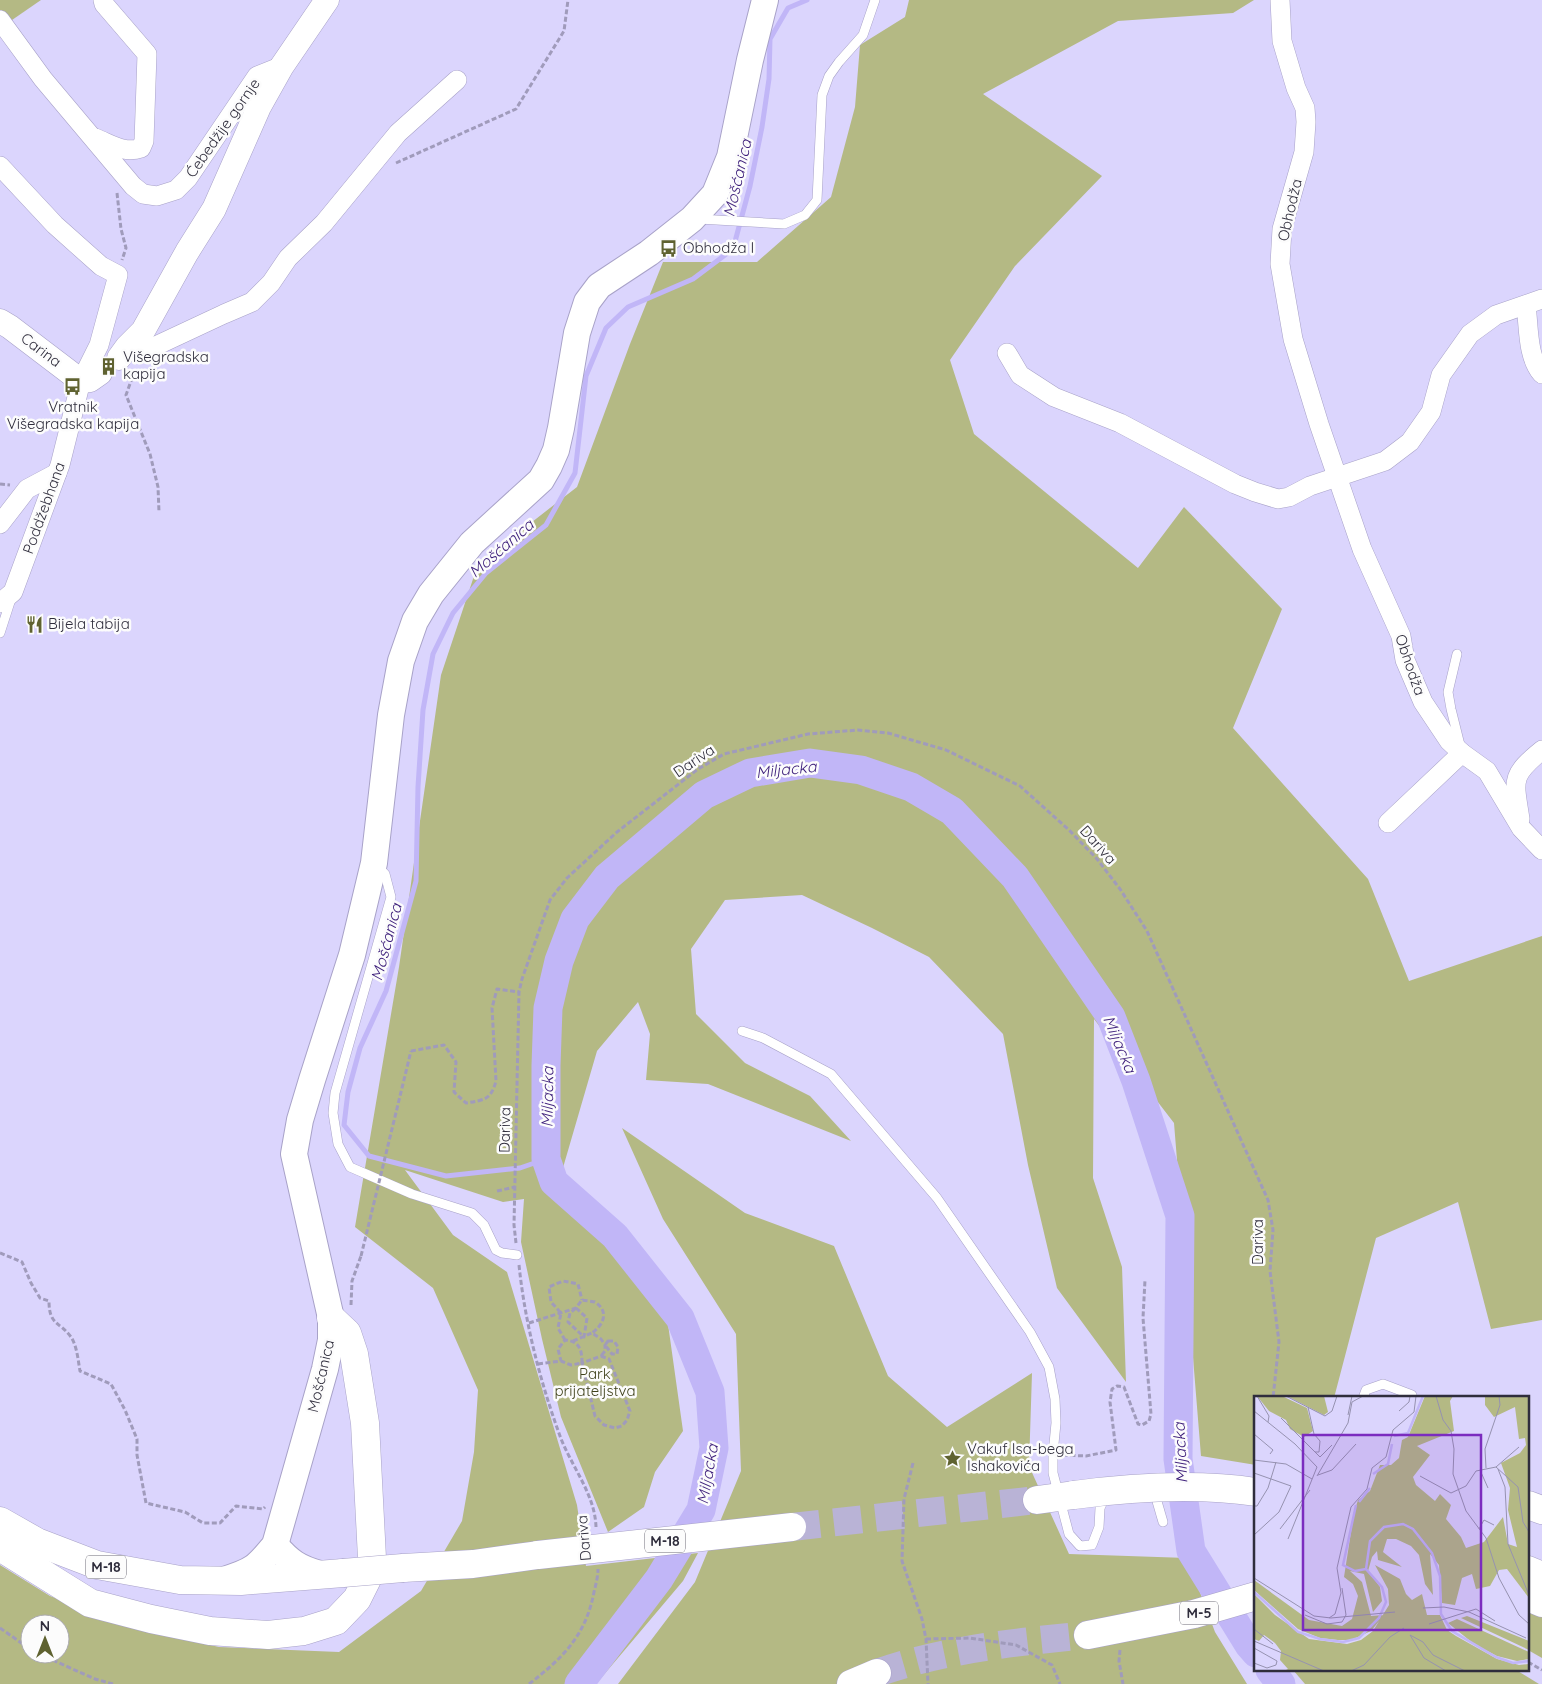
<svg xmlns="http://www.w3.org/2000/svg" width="1542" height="1684" font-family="Quicksand,sans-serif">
	<rect width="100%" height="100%" fill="#dbd5fd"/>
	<g fill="#b4b984" fill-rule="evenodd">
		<path d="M0,0H41L12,20L0,13Z"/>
		<path d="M909,0H1254L1233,13L1118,21L983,94L1102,176L1015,266L950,360L974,434L1138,568L1184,507L1282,609L1233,728L1368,879L1409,981L1542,936V1320L1491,1329L1458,1202L1376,1238L1334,1398H1256V1465L1201,1456L1174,1123L1094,1019L1093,1178L1122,1267L1126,1382L1057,1288L1028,1165L1003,1034L929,957L872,928L802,895L725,900L691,949L696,1014L745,1063L810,1096L851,1141L708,1084L646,1080L650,1034L638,1002L597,1051L560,1178L667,1317L683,1431L655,1472L644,1507L608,1532L561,1417L542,1339L521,1242L524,1199L503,1202L405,1170L453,1235L507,1272L577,1505L586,1566L698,1553L683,1581L596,1684H0V1565L50,1596L136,1628L219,1647L339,1652L421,1591L462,1521L474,1452L478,1390L433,1288L355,1227L399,967L441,675L478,564L577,487L630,344L663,262H757L831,197L855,107L860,45L905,17ZM30,1624H60V1654H30Z"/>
		<path d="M622,1128L745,1213L834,1246L888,1376L947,1427L1032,1373L1029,1466L1069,1554L1187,1558L1215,1632L1247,1684H618L695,1582L741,1471L736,1334L663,1219Z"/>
		<path d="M1528,1609L1542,1614V1658L1528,1650Z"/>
		<path d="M1293,1670H1516L1539,1684H1305Z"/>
	</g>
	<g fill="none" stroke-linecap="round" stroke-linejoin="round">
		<path stroke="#c1b6f7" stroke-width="5" d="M546,1159L520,1168L446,1176L369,1156L344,1125L348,1092L360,1048L386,991L416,881L418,787L423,710L433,654L453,613L486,573L546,525L575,473L586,376L606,328L628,307L693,279L733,249L750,186L762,127L769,79L770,39L788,8L807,0"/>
		<g stroke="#c1b6f7" stroke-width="29">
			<path d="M1270,1670L1281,1684"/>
			<path d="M579,1684L659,1579L701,1510L714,1448L710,1392L680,1318L615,1236L554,1182L546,1159V1066L548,1008L559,961L575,919L607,877L704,795L750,773L810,763L861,770L911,787L952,811L1015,877L1111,1017L1136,1081L1180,1216L1178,1459L1191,1551L1249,1645L1256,1653"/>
		</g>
		<g stroke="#b9b3d6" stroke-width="28" stroke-dasharray="28 14" stroke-linecap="butt">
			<path d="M792,1527L1037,1500"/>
			<path d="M877,1673C945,1649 1017,1642 1088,1635"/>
		</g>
		<defs>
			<g id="service">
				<path d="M699,219L784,224L805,215L817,200L822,95L829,76L839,62L863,35L875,0"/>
				<path d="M0,633L11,599"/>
				<path d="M1457,654L1448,692L1451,709L1461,749"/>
				<path d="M377,866L385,874L391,897L335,1093L333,1113L338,1144L350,1167L412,1194L472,1213L484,1225L496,1250L502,1253L517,1255"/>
				<path d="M742,1031L763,1038L831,1074L937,1198L1030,1332L1049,1367L1055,1399L1056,1423L1053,1454V1473L1069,1534L1080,1546L1092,1545L1099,1527L1100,1508L1106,1495"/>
				<path d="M1363,1398L1366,1390L1383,1384L1412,1395"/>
				<path d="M1154,1491L1163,1522"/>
			</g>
			<g id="minor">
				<path d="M1280,0L1282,41L1296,88L1305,108L1306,122L1304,152L1282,229L1280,264L1293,339L1319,424L1362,549L1401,636L1405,660L1423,702L1449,741L1462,753L1487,771L1521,828L1542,850"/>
				<path d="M0,20L43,79L133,186L143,194L157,196L176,190L188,178L257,76L282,66"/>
				<path d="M95,138C111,144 124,154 141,148L144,141L147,54L104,4L103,0"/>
				<path d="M0,166L55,225L101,266L118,275L99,345L81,381L60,465L13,592L0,603"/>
				<path d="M1526,305C1529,327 1527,357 1542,374"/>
				<path d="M127,347L135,350H147L224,314L252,302L271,283L288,258L324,223L398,133L457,80"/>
				<path d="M1007,353L1020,375L1054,397L1120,423L1235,484L1255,492L1278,499L1289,497L1310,486L1385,461L1410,442L1431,412L1441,375L1470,334L1496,315L1542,299"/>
				<path d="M0,524L27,489L57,473"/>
				<path d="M1520,819C1514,780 1510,776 1542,750"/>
				<path d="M1388,823L1462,753"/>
			</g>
			<g id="tertiary">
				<path d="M0,321L10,327L81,381L90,380L100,373"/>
				<path d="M119,358L127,347L143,331L187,252L214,209L259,107L282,66L327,0"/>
			</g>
			<g id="secondary">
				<path d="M275,1545C290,1562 298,1568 320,1574"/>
				<path d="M224,1580C253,1571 256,1568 275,1545L325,1369L331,1340V1318L294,1154L300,1120L312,1080L352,955L374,863L391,715L401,661L415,621L431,594L472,543L541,480L549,466L556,450L561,428L577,333L587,302L599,286L649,253L692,219L715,194L730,157L750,60L765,0"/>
			</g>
			<g id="primary">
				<path d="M1037,1500L1074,1495"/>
				<path d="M1528,1505L1542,1510"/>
				<path d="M0,1521L37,1542L97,1565L180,1580L241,1581L343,1573"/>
				<path d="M0,1547L90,1603L151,1619L210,1631L268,1635L304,1631L336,1621L357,1599L367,1579L372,1558L365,1423L354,1354L347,1333L331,1318"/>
				<path d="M403,1568L473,1564L538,1555"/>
				<path d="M1528,1570L1542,1576"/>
				<path d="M1528,1597L1542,1603"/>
				<path d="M1088,1635L1194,1614L1256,1596"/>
				<path d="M851,1684L877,1673"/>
			</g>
		</defs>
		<use href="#service" stroke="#a8a2c8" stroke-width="10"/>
		<use href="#minor" stroke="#a8a2c8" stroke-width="20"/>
		<use href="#tertiary" stroke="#a8a2c8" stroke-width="25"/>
		<use href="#secondary" stroke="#a8a2c8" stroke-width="28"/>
		<use href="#primary" stroke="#a8a2c8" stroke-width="29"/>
		<g stroke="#a09bbb" stroke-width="3" stroke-dasharray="5 2.5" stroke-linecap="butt">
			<path d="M396,163L516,109L564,31L568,0"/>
			<path d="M117,193L121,229L126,248L122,260"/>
			<path d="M135,370L126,395L150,454L158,487L159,512"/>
			<path d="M0,484L10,485"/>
			<path d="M411,1051L444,1045L456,1062L454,1092L466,1103C484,1100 491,1100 496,1081L492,1008L497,989L519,992"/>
			<path d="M497,1191L515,1187"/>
			<path d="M516,1243L514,1225L519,992L522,979L550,900L567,878L617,832L698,769L724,754L808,734L858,730L888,733L946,750L1020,786L1069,830L1097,859L1120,889L1147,931L1268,1200L1273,1230L1270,1271L1279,1342L1273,1398"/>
			<path d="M0,1253L22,1262L31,1283L40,1298L49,1301C49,1325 59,1321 71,1337C77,1346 78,1360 80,1371L111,1384L125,1410L137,1439V1455L146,1503L185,1512L203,1523H220L236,1506L263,1509L265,1507"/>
			<path d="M519,1265C525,1323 540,1381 560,1436C571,1466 595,1494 596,1527"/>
			<path d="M351,1305L352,1281L361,1256"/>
			<path d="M576,1308L587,1318L584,1337L568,1322L570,1313Z"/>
			<path d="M529,1323L576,1308L582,1300C586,1301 592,1301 595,1302C610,1312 603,1325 592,1333"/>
			<path d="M565,1340L558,1328L561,1313L551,1302L549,1287L563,1281L578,1284L582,1300"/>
			<path d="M573,1341L592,1333L601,1339L605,1345V1351L601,1356"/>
			<path d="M608,1341H614L618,1347L617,1354H612L605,1345Z"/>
			<path d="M601,1356L609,1359L630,1411L627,1420L622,1426L615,1428L604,1425L595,1416L582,1363Z"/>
			<path d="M538,1364L561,1361L571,1365L582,1363C582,1349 579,1341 565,1340L558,1349L561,1361"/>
			<path d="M1063,1455L1086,1456L1116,1450L1110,1402L1112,1389L1117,1386L1124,1387L1138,1424L1142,1425L1149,1421L1151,1414L1143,1318L1145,1280"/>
			<path d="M913,1463L904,1499L902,1561L922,1619L926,1639L928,1684"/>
			<path d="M0,1628L30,1649"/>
			<path d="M926,1639L970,1638L1016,1645L1052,1665L1060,1684"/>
			<path d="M1120,1650L1119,1661L1123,1684"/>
			<path d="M39,1654L95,1679L113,1684"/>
			<path d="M1528,1662L1542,1670"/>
			<path d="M529,1684C563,1658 586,1635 594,1592C596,1584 598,1576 598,1569"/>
		</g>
		<use href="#service" stroke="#fff" stroke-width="9"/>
		<use href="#minor" stroke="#fff" stroke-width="19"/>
		<use href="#tertiary" stroke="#fff" stroke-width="24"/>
		<use href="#secondary" stroke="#fff" stroke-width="26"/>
		<use href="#primary" stroke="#fff" stroke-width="28"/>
		<defs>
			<g id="primary-bridge">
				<path d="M1074,1495C1134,1487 1195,1483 1256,1492"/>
				<path d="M538,1555L792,1527"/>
				<path d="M343,1573L403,1568"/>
			</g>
		</defs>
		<use href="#primary-bridge" stroke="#a8a2c8" stroke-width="29" stroke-linecap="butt"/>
		<path stroke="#a09bbb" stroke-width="3" stroke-dasharray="5 2.5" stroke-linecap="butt" d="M361,1256L411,1051"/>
		<use href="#primary-bridge" stroke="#fff" stroke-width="28"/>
	</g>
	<defs>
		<symbol id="bus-bare" viewBox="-9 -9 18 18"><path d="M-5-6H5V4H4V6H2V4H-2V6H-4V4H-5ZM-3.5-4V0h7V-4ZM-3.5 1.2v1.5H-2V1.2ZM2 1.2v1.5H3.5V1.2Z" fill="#5f6230" stroke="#fcfcfc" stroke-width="2.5" paint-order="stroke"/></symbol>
		<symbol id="building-bare" viewBox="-9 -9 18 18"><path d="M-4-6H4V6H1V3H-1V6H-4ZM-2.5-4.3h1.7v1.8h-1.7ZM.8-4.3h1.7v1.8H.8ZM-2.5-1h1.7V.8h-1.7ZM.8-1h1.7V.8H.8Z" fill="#5f6230" stroke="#fcfcfc" stroke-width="2.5" paint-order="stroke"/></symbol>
		<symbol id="restaurant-bare" viewBox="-9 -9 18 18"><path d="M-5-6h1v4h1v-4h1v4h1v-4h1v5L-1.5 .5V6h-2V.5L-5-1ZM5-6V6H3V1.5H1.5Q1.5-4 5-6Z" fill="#5f6230" stroke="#fcfcfc" stroke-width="2.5" paint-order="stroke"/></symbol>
		<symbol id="sight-bare" viewBox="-9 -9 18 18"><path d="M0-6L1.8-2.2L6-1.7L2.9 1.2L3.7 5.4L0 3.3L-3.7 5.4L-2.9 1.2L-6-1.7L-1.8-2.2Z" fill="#5f6230" stroke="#fcfcfc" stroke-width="2.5" paint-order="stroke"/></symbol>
	</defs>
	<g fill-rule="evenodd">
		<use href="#bus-bare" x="656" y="236" width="25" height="25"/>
		<use href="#building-bare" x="96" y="354" width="25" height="25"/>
		<use href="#bus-bare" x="60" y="374" width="25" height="25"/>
		<use href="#restaurant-bare" x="22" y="612" width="25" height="25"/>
		<use href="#sight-bare" x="940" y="1446" width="25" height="25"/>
	</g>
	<g text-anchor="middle" stroke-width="5" stroke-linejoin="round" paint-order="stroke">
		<g fill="#fcfcfc" stroke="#6c6b76" stroke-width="1">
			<rect x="645" y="1529.5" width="40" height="23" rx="4"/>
			<rect x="86" y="1555.5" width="40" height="23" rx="4"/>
			<rect x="1180" y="1601.5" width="38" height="23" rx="4"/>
		</g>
		<g font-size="14" font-weight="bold" fill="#2f2d3c">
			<text x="665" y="1546">M-18</text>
			<text x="106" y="1572">M-18</text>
			<text x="1199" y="1618">M-5</text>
		</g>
		<g font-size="15" fill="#2f2d3c" stroke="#fcfcfc">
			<text transform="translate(223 128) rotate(-55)" y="5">Ćebedžije gornje</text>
			<text transform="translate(1290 210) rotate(-77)" y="5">Obhodža</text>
			<text transform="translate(41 350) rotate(37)" y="5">Carina</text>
			<text transform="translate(44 508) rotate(-70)" y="5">Poddžebhana</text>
			<text transform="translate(1410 665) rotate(71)" y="5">Obhodža</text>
			<text transform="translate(694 761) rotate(-34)" y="5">Dariva</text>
			<text transform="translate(1098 845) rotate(48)" y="5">Dariva</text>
			<text transform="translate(505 1130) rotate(-89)" y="5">Dariva</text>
			<text transform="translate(1258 1242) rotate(-90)" y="5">Dariva</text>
			<text transform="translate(321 1376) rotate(-77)" y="5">Mošćanica</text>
			<text transform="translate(584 1538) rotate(-95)" y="5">Dariva</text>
		</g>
		<g font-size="15" fill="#2f2d3c" stroke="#fcfcfc" text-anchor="start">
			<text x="683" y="253">Obhodža I</text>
			<text x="123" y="362">Višegradska<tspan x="123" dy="17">kapija</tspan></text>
			<text x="73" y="412" text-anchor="middle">Vratnik<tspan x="73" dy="17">Višegradska kapija</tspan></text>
			<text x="48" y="629">Bijela tabija</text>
			<text x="967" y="1454">Vakuf Isa-bega<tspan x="967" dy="17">Ishakovića</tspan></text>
		</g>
		<g font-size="15" fill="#41431d" stroke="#fcfcfc">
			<text x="595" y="1379">Park<tspan x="595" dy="17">prijateljstva</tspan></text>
		</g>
		<g font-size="16" font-style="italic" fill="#3f217c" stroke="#fcfcfc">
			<text transform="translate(737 178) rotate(-77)" y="6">Mošćanica</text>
			<text transform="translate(501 548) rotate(-41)" y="6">Mošćanica</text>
			<text transform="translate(786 769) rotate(-6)" y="6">Miljacka</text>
			<text transform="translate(386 942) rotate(-75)" y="6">Mošćanica</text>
			<text transform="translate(1120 1044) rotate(67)" y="6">Miljacka</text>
			<text transform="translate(547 1097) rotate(-89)" y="6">Miljacka</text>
			<text transform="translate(1180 1453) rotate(-93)" y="6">Miljacka</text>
			<text transform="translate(707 1474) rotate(-80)" y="6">Miljacka</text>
		</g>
	</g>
	<g transform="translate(1254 1396)">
		<rect width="275" height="275" fill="#dbd5fd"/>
		<path d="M3,0H28L53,12L59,35L50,41L36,33L32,24L15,15ZM33,0H70L74,16L70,19ZM171,0H199L196,5L200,35L163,50L176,59L159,81L162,89L181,105L186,98L197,109L192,123L207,141L212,152L230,146L249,121L254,148L263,151L254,114L256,92L247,67L266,57L272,49L271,42L265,43L261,11L240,21L231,9V0H275V202L253,173L245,174L236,190L222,193L218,178L208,182L201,209L188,207L185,169L176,158L179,199L171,188L165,159L157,150L142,143H133L129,156L148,171L124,164L123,155L118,161L114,175L126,191L128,205L119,216L110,178L96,175L108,186L117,220L130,219L117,235L97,244H84L66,242L44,233L0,194V184L55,224L88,230L98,223L104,200L99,188L90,181L100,117L104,104L116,95L126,69H137L145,62L148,44L154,41ZM121,169L146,183L152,198L158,204L168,198L173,219H186L193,234L202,240L243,263L265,269L275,268V275H30L34,273L26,264L27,255L21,247L10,239L5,245L0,243V198L21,219L55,243L93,248L107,244L119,235L135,209L134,193ZM213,220L275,245V254L207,222ZM203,223L275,256V263L263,265L243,260L220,248L194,227Z" fill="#b4b984"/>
		<path fill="none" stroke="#c1b6f7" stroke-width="2.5" d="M140,40L154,37L169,0M119,78L134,68L138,48M105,106L116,92M102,109L89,169L101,175L112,173M0,196L44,236L66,243L89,246L105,242L125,222L132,206L128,191L112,173L116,145L130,131L149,128L159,133L178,157L186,180L187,218L198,235L242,261L259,267L275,265"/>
		<path fill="none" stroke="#9692b0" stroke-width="1" d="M3,0L15,20L14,26M32,0L71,20L78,15L83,0M182,0L189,24L197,35L200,53L199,78L212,115L232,142L245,182L265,219L275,228M54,11L60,38L66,45L65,56H61M0,15L41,48L63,71L34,143M145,15L155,6L156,0M94,19L98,0M27,22L66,61L78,49M0,38L19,54L16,58M0,64L32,68L58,83M242,71L265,51M232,72L231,53L246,9L245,0M244,73L251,91L254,148L275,199M226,74L234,92M0,77L37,90L25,116L0,139M64,79L78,74L102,48M63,80L94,27L98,6L109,0M166,80L197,97L212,90L222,75L242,71L264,91L269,126L275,136M0,110H3L14,92L22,66M26,133L56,94M225,133L230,124L240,129M0,182L60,220L77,222L141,216M169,212L190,211L215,216L272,242M51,219L73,228L88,226L92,219L88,192M75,222L81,218L87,197L83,172L97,111L113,93L118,72L132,61L139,34L160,16L162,0M175,228L222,213L241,225M0,233L19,248M156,239L169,246L179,259L211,275M156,239L170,262L192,275M0,245L70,275M0,252L23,265L22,269L13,272L0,267M97,275L110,269L136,241L150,232"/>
		<path fill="#7b2cbf" fill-opacity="0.15" stroke="#7b2cbf" stroke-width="2.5" d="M49,39H227V234H49Z"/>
		<rect width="275" height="275" fill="none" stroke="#2f2d3c" stroke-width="2.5"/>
	</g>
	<g transform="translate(45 1639)"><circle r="24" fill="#fcfcfc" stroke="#aaa9af"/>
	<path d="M0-4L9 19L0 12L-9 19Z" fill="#5f6230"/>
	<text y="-8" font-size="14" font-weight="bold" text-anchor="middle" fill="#2f2d3c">N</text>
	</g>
</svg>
